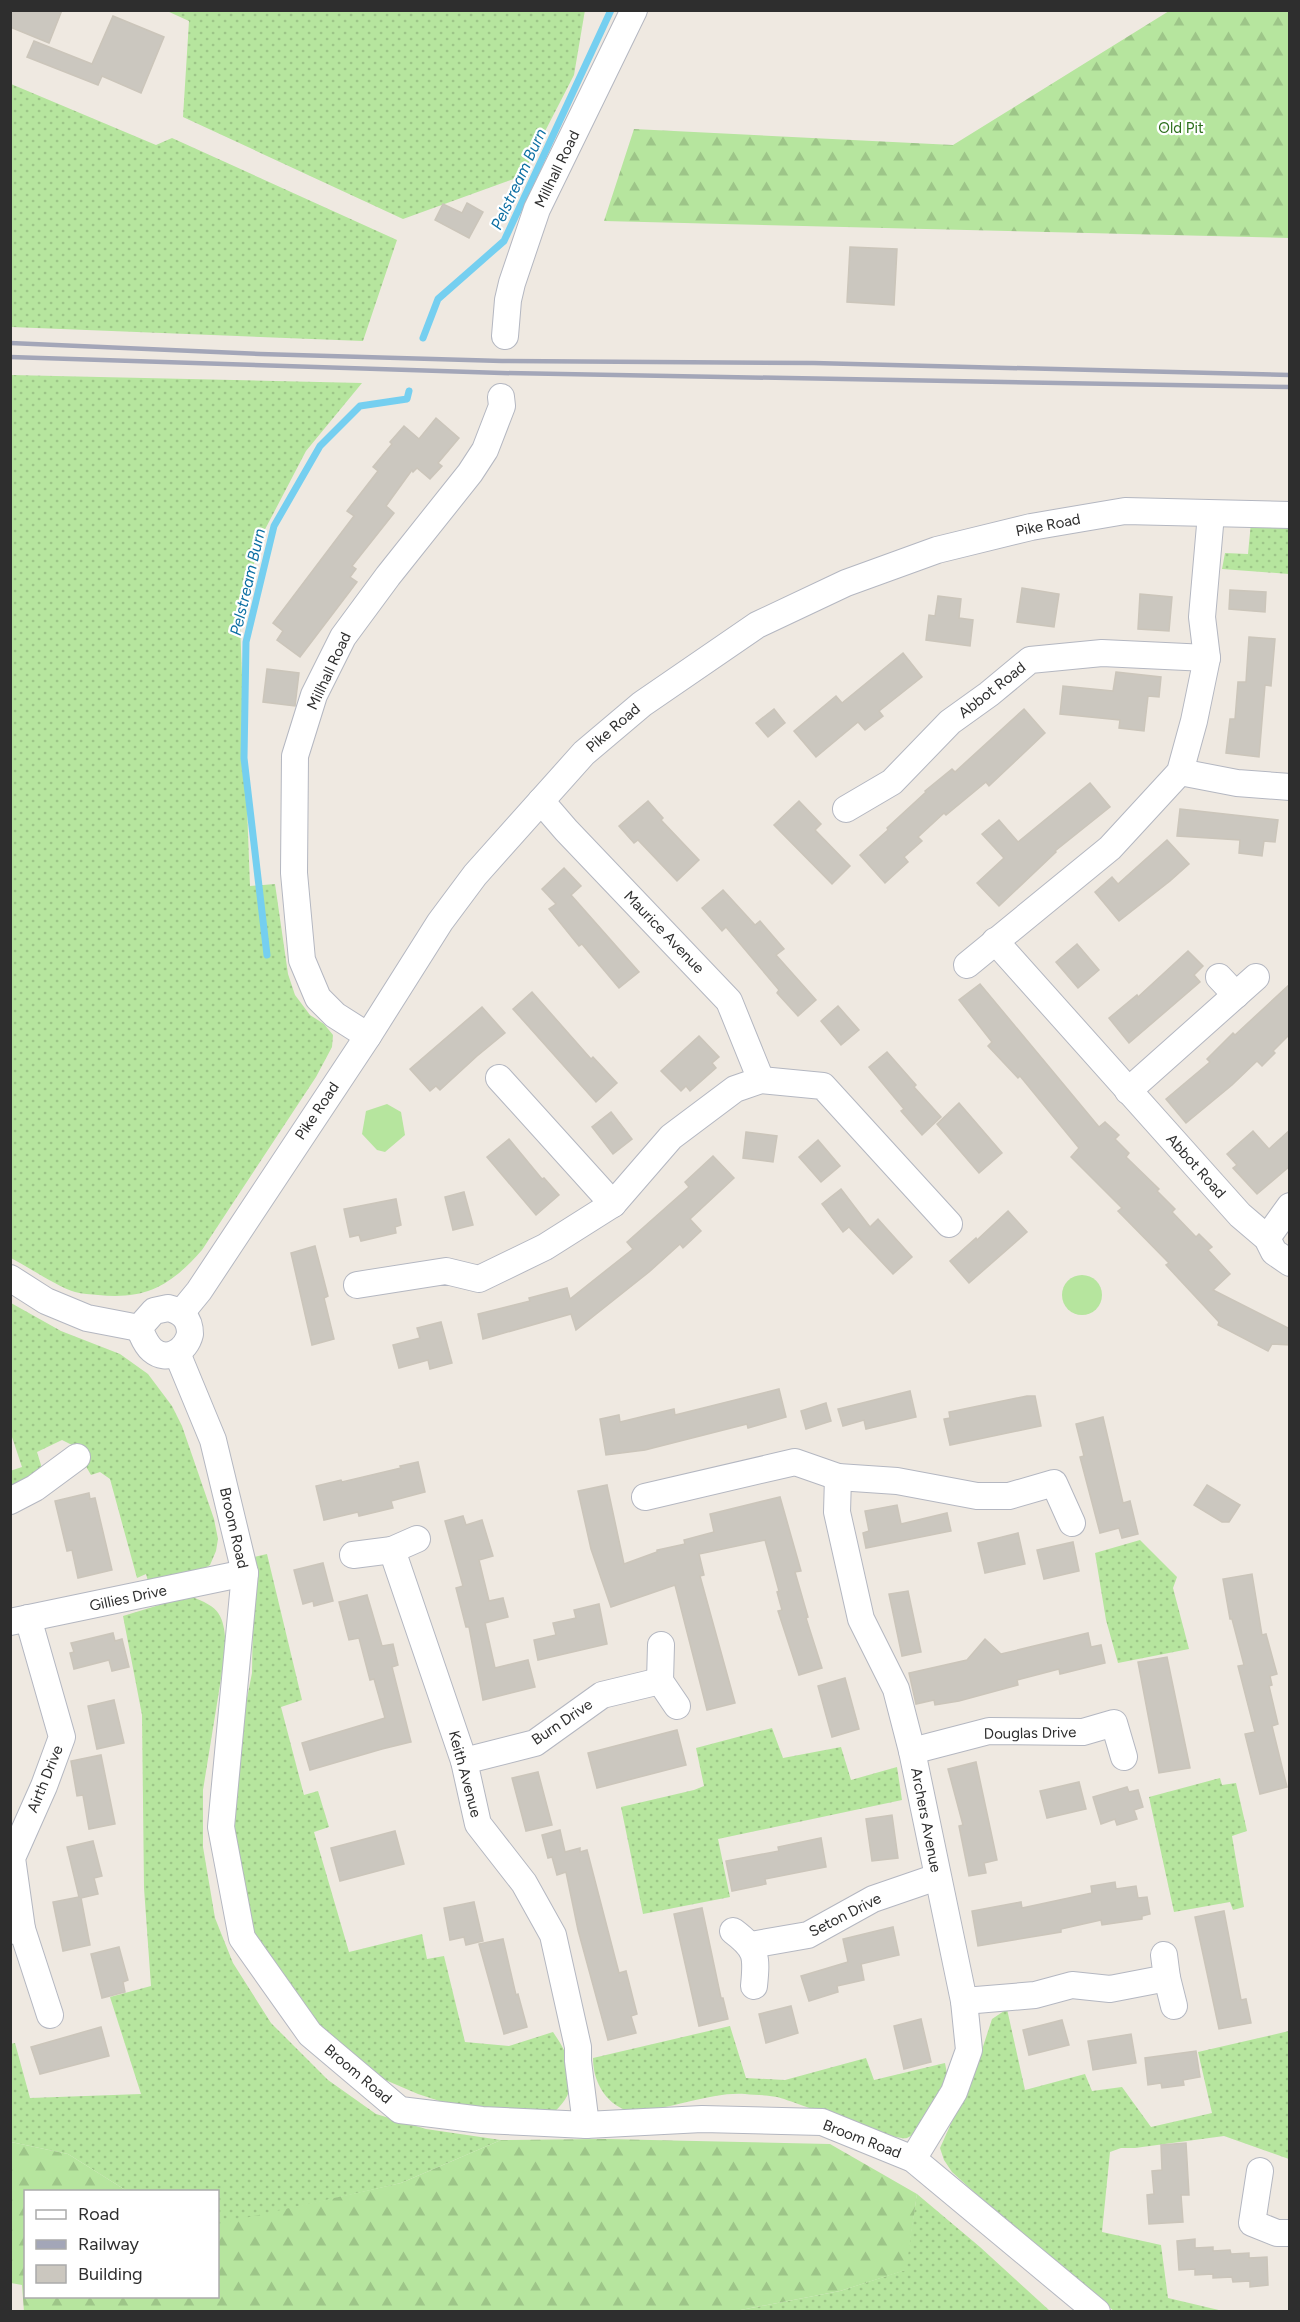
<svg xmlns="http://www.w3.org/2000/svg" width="1300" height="2322" font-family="Figtree,sans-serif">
	<defs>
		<pattern id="grass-dots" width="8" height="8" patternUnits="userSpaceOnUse" patternTransform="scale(1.5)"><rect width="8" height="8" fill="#b6e59e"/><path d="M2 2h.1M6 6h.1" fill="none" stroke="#9dc588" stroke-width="1.8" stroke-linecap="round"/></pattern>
		<pattern id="forest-firs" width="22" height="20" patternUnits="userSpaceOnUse" patternTransform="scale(1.5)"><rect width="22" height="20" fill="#b6e59e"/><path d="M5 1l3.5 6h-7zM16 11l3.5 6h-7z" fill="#9dc588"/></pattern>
	</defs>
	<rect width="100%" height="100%" fill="#efe9e1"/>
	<g fill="url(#grass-dots)">
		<path d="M585,10L574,75L522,176L403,219L183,117L189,21L167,11Z"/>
		<path d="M11,84L156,145L172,138L397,240L363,341L11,327Z"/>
		<path d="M11,375L362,383L306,451L260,539L240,623L250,886L275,884L288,974L295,995L310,1015L324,1024L333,1035L332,1047L316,1077L202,1250C171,1285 147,1300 98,1295C91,1294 82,1294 75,1292C58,1287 28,1267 11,1258Z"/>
		<path d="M1251,522H1289V574L1222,569L1225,553L1248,554Z"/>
		<path d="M11,1303L61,1331L120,1354L148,1374L172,1406L182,1426L214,1519L218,1539L216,1551L210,1565L198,1572L149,1585L146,1574L137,1578L110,1479L100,1472L91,1475L74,1446L62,1440L37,1452L41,1465V1474L11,1490L10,1471L22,1467L11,1434Z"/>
		<path d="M1140,1540L1177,1577L1173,1588L1189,1649L1118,1663L1106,1620L1095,1553Z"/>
		<path d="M267,1554L302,1700L281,1707L304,1795L318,1791L329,1827L314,1832L349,1952L422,1934L427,1959L444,1956L465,2042L509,2046L553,2032C572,2059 582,2088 554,2112L467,2110L418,2094L383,2079L334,2047L257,1946L230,1831L240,1733L252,1673L254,1557Z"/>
		<path d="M189,1596C221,1607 224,1615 226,1648L203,1790V1847L215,1918L233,1963L271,2023L328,2080L376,2114L426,2129L501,2140L401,2183L219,2225L218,2192L127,2191L68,2154L11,2142L10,2044L15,2043L30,2098L141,2094L110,1997L151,1986L144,1888L142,1715L123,1616Z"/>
		<path d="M772,1728L783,1758L841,1747L851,1780L897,1767L902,1800L718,1839L730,1897L643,1914L621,1807L694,1790L704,1786L696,1748Z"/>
		<path d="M1220,1778L1222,1785L1236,1783L1247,1831L1232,1836L1244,1907L1233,1910L1230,1902L1174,1912L1149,1797Z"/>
		<path d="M1007,2009L1025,2090L1085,2074L1092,2091L1122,2087L1151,2127L1212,2113L1198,2052L1289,2031V2159L1224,2136L1135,2148H1121L1110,2152L1102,2232L1161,2245L1168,2298L1223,2311H1114L1008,2223L952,2172L944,2160L940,2148L976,2068L992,2019Z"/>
		<path d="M730,2026L746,2078L785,2080L866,2058L874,2080L945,2063L948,2079C939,2096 925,2131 907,2138C895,2142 797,2102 777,2097C767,2095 755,2095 745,2094C711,2092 679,2107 646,2110C641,2110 633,2112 628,2111C604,2103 593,2080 593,2058Z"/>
		<path d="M917,2194L980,2247L1050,2311L730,2312L840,2291L905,2270Z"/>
	</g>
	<g fill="url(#forest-firs)">
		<path d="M1169,11H1289V238L604,221L634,129L953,145Z"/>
		<path d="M606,2139L830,2144L917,2194L906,2270L840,2291L730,2312H24L22,2285L11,2283V2142L68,2154L127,2191L26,2192V2296H218V2224L401,2183L501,2140Z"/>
	</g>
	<g fill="#b6e59e">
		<path d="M387,1104L401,1112L405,1135L385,1152L377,1150L362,1134L366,1111Z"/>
		<circle cx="1082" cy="1295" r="20"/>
	</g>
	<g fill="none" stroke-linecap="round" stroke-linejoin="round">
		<g stroke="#75cff0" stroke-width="7">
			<path d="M423,338L438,299L504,241L611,10"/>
			<path d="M267,955L244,758L246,642L274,526L320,446L360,406L407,399L409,391"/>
		</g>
	</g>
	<g fill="#cbc7bf" stroke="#cbc5ba" stroke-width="1.5">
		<path d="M10,10H62L49,43L10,27Z"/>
		<path d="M113,16L164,37L141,93L102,76L98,85L27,57L34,41L92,64Z"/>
		<path d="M467,203L483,212L469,238L435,220L443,204L462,213Z"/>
		<path d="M850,247L897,249L894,305L847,302Z"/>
		<path d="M436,418L459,438L438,463L442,466L430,479L417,468L413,472L412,470L386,506L394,513L352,566L356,569L350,577L357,582L300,657L277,640L283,631L273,623L354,516L347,511L378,471L373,467L392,444L390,442L404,426L419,439Z"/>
		<path d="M1022,588L1059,594L1054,627L1017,622Z"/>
		<path d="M1230,590L1266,592L1265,612L1229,609Z"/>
		<path d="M1140,594L1172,597L1169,631L1138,629Z"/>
		<path d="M938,596L961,599L959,618L973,620L970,646L926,640L929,615L935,616Z"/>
		<path d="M1249,637L1275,639L1271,686L1265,685L1259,757L1226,753L1230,719H1235L1238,682H1246Z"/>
		<path d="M903,653L922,677L879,711L883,716L865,730L858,722L816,757L794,731L836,696L842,703Z"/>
		<path d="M267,669L299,673L295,706L263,702Z"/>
		<path d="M1116,672L1161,677L1159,697L1148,696L1144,731L1119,728L1120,720L1060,714L1063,686L1113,691Z"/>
		<path d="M774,709L785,723L768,737L756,723Z"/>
		<path d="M1024,709L1045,733L989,786L986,782L946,815L944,813L918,837L922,841L904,857L908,862L885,883L860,855L888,830L887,828L926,792L925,791L952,769L955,772Z"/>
		<path d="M1090,783L1110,807L1055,851L1056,852L999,906L977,883L1004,858L982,834L999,820L1018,842Z"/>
		<path d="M648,801L663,818L661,820L699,860L677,881L638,840L634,843L619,826Z"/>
		<path d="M799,801L821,824L815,830L850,866L832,884L774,825Z"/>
		<path d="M1180,809L1278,820L1275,842L1264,841L1262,856L1239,853L1240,840L1177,836Z"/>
		<path d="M1167,840L1189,864L1170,881L1119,921L1095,892L1112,877L1118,884Z"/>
		<path d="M564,868L581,886L571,895L639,972L619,988L582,944L579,946L549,909L556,904L542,889Z"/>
		<path d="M723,890L755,925L760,921L784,949L776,955L816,1000L798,1016L777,993L779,990L726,927L722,931L702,908Z"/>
		<path d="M1077,944L1099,970L1078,988L1056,962Z"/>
		<path d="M1188,951L1203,966L1194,975L1200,982L1129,1043L1109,1018L1137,995L1138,997Z"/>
		<path d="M980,984L1099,1127L1105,1122L1119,1135L1115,1139L1129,1153L1126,1157L1159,1189L1157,1191L1175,1209L1172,1212L1196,1237L1199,1234L1212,1247L1208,1250L1230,1274L1213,1290L1290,1329V1345L1272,1344L1268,1351L1218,1325L1219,1322L1166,1265L1169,1263L1118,1211L1122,1208L1071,1157L1079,1148L1020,1076L1018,1078L988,1046L992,1042L959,1000Z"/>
		<path d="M1290,984V1034L1273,1051L1275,1053L1262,1066L1257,1061L1232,1085L1186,1123L1166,1099L1210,1062L1207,1059L1233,1033L1235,1035Z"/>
		<path d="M532,992L591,1059L593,1057L617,1083L596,1102L513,1009Z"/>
		<path d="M838,1006L859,1030L841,1045L821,1021Z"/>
		<path d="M482,1007L505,1033L477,1056L440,1090L436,1086L430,1091L410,1069Z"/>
		<path d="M699,1036L719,1057L712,1063L716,1068L690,1091L686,1086L681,1091L661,1071Z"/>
		<path d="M887,1052L916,1085L914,1087L941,1117L922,1135L901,1111L904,1109L869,1067Z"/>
		<path d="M959,1103L1002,1153L979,1173L937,1124Z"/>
		<path d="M611,1112L632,1139L613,1154L592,1127Z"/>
		<path d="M1290,1130V1166L1257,1194L1233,1168L1237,1165L1227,1154L1253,1131L1269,1149Z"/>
		<path d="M746,1132L777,1136L773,1162L743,1158Z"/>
		<path d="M509,1139L542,1179L544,1178L559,1195L536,1215L487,1157Z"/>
		<path d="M818,1140L840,1166L821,1182L799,1157Z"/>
		<path d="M713,1156L734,1178L690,1219L701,1231L683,1248L680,1244L649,1272L576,1330L571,1314L483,1339L478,1314L530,1301L529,1298L567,1288L570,1299L633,1249L627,1242L689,1187L685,1182Z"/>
		<path d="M841,1189L870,1227L878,1219L912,1257L893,1274L849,1227L843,1232L822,1204Z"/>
		<path d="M464,1192L473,1225L453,1230L445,1197Z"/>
		<path d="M396,1199L401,1225L395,1227L396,1233L361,1241L359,1235L350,1237L344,1209Z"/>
		<path d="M1008,1211L1027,1232L969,1283L950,1261L976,1238L977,1240Z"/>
		<path d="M315,1246L328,1296L324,1298L334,1339L312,1345L291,1253Z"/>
		<path d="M441,1322L452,1363L430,1369L428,1360L399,1368L393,1345L420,1338L417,1328Z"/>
		<path d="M779,1389L786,1417L748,1428L747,1424L645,1450L606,1455L600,1419L619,1415L620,1422L674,1409L675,1415Z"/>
		<path d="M910,1391L916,1417L866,1429L864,1420L843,1426L838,1409Z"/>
		<path d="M1027,1396H1035L1041,1426L950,1445L944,1419L950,1418L949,1412Z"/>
		<path d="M826,1403L831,1421L806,1429L801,1411Z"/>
		<path d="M1103,1417L1123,1503L1130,1501L1138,1534L1122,1538L1119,1528L1100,1533L1080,1457L1084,1456L1076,1424Z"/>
		<path d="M418,1462L425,1492L391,1501L393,1508L359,1516L358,1512L324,1520L316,1486L341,1480L342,1482L401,1468L400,1466Z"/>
		<path d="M607,1485L624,1564L657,1552V1550L685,1544L684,1540L714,1532L710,1514L780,1497L801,1571L795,1572L808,1617L806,1618L822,1668L799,1675L778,1611L782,1610L777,1592L779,1591L765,1540L699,1554L704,1575L700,1576L735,1703L707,1710L675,1585L611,1607L591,1549L578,1491Z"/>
		<path d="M1207,1485L1240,1505L1229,1522H1222L1194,1505Z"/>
		<path d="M89,1493L90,1499L95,1498L112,1570L78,1578L72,1550L67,1551L55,1501Z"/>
		<path d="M897,1505L901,1524L947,1513L951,1531L866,1548L863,1533L869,1531L865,1511Z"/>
		<path d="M463,1516L466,1525L482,1520L493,1556L479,1560L489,1601L503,1598L508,1617L485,1623L495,1668L528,1660L535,1687L483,1700L469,1627H466L456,1588L463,1586L445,1521Z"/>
		<path d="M1018,1533L1025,1564L985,1573L978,1543Z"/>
		<path d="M1073,1542L1079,1571L1044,1579L1037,1550Z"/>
		<path d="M323,1563L333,1601L314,1606L313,1601L303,1604L294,1570Z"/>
		<path d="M1252,1574L1262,1635L1266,1634L1277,1674L1270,1676L1272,1685L1269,1686L1278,1724L1272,1726L1287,1787L1260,1794L1245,1734L1255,1732L1238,1666L1244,1665L1232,1619H1230L1223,1579Z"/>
		<path d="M908,1591L921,1652L902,1656L889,1594Z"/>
		<path d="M367,1595L382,1646L393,1644L398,1665L392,1667L411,1742L382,1749L310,1770L302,1743L385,1718L374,1679L370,1680L359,1638L349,1640L339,1602Z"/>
		<path d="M599,1604L607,1644L538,1660L534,1640L556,1635L553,1623L576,1618L574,1610Z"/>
		<path d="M113,1633L115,1641L122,1639L129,1667L112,1671L109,1660L74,1669L70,1653L74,1652L71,1643Z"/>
		<path d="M1088,1633L1091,1647L1101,1645L1105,1663L1060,1674L1059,1669L1017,1680L1018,1685L959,1701L935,1705L934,1700L916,1704L909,1673L967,1660L985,1639L1001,1654Z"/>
		<path d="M1167,1657L1190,1768L1159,1773L1138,1662Z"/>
		<path d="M845,1678L859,1729L832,1737L818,1686Z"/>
		<path d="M114,1700L124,1743L97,1749L88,1706Z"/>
		<path d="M677,1730L686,1765L597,1788L588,1753Z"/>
		<path d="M101,1755L115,1824L89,1829L83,1795L77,1796L71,1761Z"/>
		<path d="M976,1762L997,1860L984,1863L986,1873L969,1876L959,1826L963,1825L948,1769Z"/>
		<path d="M538,1772L552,1825L526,1831L512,1778Z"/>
		<path d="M1079,1782L1086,1809L1047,1818L1040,1791Z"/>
		<path d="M1127,1787L1129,1792L1138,1790L1143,1807L1134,1810L1137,1819L1117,1825L1115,1819L1101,1824L1093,1797Z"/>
		<path d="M892,1815L898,1858L872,1861L866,1819Z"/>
		<path d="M560,1830L565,1852L580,1848V1852L587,1850L619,1973L626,1971L637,2014L631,2016L636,2033L608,2040L578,1930L566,1872L557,1875L552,1857L548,1858L542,1835Z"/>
		<path d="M395,1831L404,1864L340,1881L331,1848Z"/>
		<path d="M821,1838L826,1867L765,1879L766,1884L732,1891L726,1861L779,1851L778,1847Z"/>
		<path d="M93,1841L102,1876L94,1878L98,1894L81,1898L90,1945L63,1951L53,1902L79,1897L67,1847Z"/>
		<path d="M1115,1882L1116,1889L1136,1886L1138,1898L1147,1897L1150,1914L1142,1916V1919L1102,1925L1101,1920L1061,1929V1932L978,1946L972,1911L1021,1902L1022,1908L1092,1893L1091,1886Z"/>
		<path d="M474,1902L483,1941L466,1945L464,1937L450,1940L444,1908Z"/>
		<path d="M702,1908L721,1998H723L728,2019L699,2026L674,1914Z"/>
		<path d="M1224,1911L1241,2000L1246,1999L1251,2023L1219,2029L1195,1917Z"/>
		<path d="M893,1927L899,1955L861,1964L864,1980L837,1986L838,1992L809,2001L801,1976L848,1962L843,1939Z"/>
		<path d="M503,1939L516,1995L518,1994L527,2027L504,2034L479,1944Z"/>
		<path d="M119,1947L128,1980L123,1982L125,1992L102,1998L91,1954Z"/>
		<path d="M791,2006L798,2033L766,2043L759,2014Z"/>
		<path d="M921,2019L931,2062L904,2069L894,2026Z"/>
		<path d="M1062,2020L1069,2045L1029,2055L1023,2030Z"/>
		<path d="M101,2027L109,2056L40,2074L31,2047Z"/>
		<path d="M1131,2034L1136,2063L1093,2070L1088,2041Z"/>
		<path d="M1196,2051L1200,2077L1183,2080L1184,2085L1162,2088L1161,2083L1148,2085L1145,2058Z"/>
		<path d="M1186,2143L1189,2195H1181L1183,2222L1149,2224L1147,2195L1154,2194L1152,2171L1162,2170L1161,2145Z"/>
		<path d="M1195,2239V2248L1213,2247V2251L1230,2250L1231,2254L1249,2253V2258L1267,2257L1268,2285L1250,2287V2281L1233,2282L1232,2277L1213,2278V2274L1195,2275V2269L1179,2270L1177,2241Z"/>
	</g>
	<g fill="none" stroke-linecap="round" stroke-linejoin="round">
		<defs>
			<g id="minor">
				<path d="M505,336L508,300L512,283L537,209L634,10"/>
				<path d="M1180,772L1237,783L1290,787"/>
				<path d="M846,809L892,782L950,722L989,694L1030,660L1102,653L1207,658"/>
				<path d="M995,941L1240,1215L1267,1238L1274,1252L1290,1263"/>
				<path d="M967,965L1110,848L1180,772L1194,721L1207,658L1202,617L1211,514"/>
				<path d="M1219,977L1236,995"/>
				<path d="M368,1036L335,1015L318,998L302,960L294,873L295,756L314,695L343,637L388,576L470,473L485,450L502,406L501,397"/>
				<path d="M499,1078L613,1204"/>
				<path d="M761,1080L823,1086L949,1224"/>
				<path d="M1128,1091L1256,977"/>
				<path d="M1267,1238L1290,1206"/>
				<path d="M10,1278L46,1301L87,1318L139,1328"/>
				<path d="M357,1285L446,1271L479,1279L545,1247L613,1204L671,1137L735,1089L761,1080L729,1001L566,830L541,801"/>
				<path d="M168,1308C182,1311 190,1319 190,1334C186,1351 167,1363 152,1350C145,1344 143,1336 139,1328L154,1311Z"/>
				<path d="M181,1313L199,1291L368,1036L440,922L475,875L584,753L642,704L757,625L846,583L937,550L1031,527L1125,511L1290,515"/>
				<path d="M177,1353L213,1440L245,1573L221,1827L242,1938L310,2034L400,2110L482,2120L586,2125L702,2119L822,2122L913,2159L1097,2312"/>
				<path d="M838,1477L837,1512L861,1619L896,1689L912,1751L964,2001L969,2050L954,2092L913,2159"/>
				<path d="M645,1497L795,1462L838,1477L897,1481L977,1496H1009L1054,1483L1072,1523"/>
				<path d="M10,1501L35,1488L77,1457"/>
				<path d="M417,1539L392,1550L464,1761L478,1824L524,1883L553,1935L578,2047V2061L586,2125"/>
				<path d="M353,1555L392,1550"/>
				<path d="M10,1622L245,1573"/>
				<path d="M661,1645L660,1681L677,1706"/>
				<path d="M912,1751L989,1731L1083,1732L1114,1723L1124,1757"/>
				<path d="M464,1761L535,1743L602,1695L660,1681"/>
				<path d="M22,1929L50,2015"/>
				<path d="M10,1931L22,1929L12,1858L44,1786L62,1737L28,1618"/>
				<path d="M733,1931C757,1949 757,1956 754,1986"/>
				<path d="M751,1945L808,1935L873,1899L937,1877"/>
				<path d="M1167,1978L1174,2006"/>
				<path d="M964,2001L1035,1995L1072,1985L1110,1989L1167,1978L1164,1955"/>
				<path d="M1260,2171L1252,2223L1277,2233H1290"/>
			</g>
		</defs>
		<use href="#minor" stroke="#b4b7c1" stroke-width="28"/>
		<use href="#minor" stroke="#fff" stroke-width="26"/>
		<g stroke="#a3a6b8" stroke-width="4.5">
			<path d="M10,343L260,354L502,361L814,363L1290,375"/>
			<path d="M10,357L502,373L1290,387"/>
		</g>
	</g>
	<g text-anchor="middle" stroke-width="4.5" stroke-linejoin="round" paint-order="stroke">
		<g font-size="15" fill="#2c6e1b" stroke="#fff">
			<text x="1181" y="133">Old Pit</text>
		</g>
		<g font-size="15" fill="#2e2e2e" stroke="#fff">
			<text transform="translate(557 169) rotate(-64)" y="5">Millhall Road</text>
			<text transform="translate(1048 525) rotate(-11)" y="5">Pike Road</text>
			<text transform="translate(329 671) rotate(-65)" y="5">Millhall Road</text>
			<text transform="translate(992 690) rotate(-38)" y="5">Abbot Road</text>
			<text transform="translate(613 728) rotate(-41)" y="5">Pike Road</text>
			<text transform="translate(664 932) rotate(46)" y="5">Maurice Avenue</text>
			<text transform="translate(317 1111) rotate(-56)" y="5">Pike Road</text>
			<text transform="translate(1196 1166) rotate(48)" y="5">Abbot Road</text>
			<text transform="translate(234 1528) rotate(77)" y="5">Broom Road</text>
			<text transform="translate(128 1598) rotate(-12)" y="5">Gillies Drive</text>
			<text transform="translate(562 1722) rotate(-34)" y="5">Burn Drive</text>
			<text transform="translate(1030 1733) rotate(-1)" y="5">Douglas Drive</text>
			<text transform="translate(465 1774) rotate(75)" y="5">Keith Avenue</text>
			<text transform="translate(45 1779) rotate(-68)" y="5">Airth Drive</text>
			<text transform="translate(926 1820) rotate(79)" y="5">Archers Avenue</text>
			<text transform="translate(845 1915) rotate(-27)" y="5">Seton Drive</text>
			<text transform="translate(358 2074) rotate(40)" y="5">Broom Road</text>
			<text transform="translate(862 2139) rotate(21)" y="5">Broom Road</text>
		</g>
		<g font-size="16" font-style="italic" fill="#0d6fa3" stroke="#fff">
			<text transform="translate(518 179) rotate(-65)" y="6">Pelstream Burn</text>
			<text transform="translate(247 582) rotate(-77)" y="6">Pelstream Burn</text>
		</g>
	</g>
	<rect width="1300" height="2322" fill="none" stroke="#2e2e2e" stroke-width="24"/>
	<rect x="24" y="2190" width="195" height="108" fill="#ffffff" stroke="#ababab" stroke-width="1.5"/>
	<rect x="36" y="2210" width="30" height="9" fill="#ffffff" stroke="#ababab" stroke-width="1.5"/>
	<text x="78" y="2220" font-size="18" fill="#2e2e2e">Road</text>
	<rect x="36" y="2240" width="30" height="9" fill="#a3a6b8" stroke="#ababab" stroke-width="1.5"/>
	<text x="78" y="2250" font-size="18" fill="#2e2e2e">Railway</text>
	<rect x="36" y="2265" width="30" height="18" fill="#cbc7bf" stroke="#ababab" stroke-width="1.5"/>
	<text x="78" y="2280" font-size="18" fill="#2e2e2e">Building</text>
</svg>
